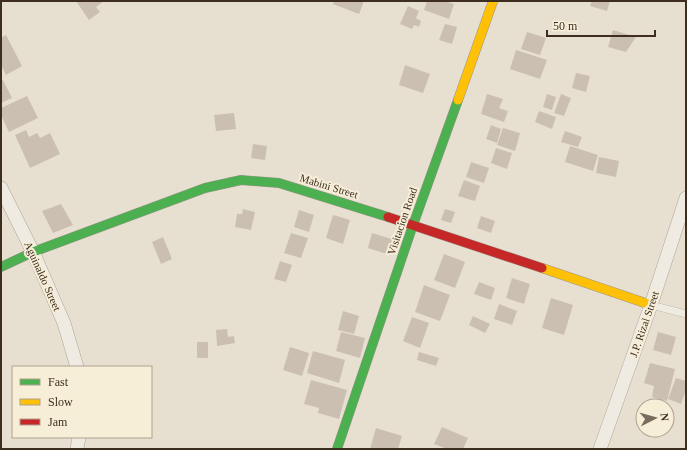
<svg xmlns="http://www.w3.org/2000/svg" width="687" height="450" font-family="'Times New Roman',serif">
	<rect width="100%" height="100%" fill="#e7e0d1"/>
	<g fill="#cbbfb2">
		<path d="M76,1H104L96,7L100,12L89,20Z"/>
		<path d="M334,1H364L359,14L333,4Z"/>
		<path d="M427,1H445L454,4L449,19L424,10Z"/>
		<path d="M592,1H610L607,11L590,6Z"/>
		<path d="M408,6L419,11L416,18L421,21L419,27L414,25L412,29L400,24Z"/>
		<path d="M445,24L457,27L452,44L439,40Z"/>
		<path d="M613,30L636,37L626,52L608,47Z"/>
		<path d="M527,32L546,38L540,55L521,49Z"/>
		<path d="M6,35L22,66L6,75L1,65V38Z"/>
		<path d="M516,50L547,60L540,79L510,69Z"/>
		<path d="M405,65L430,74L423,93L399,85Z"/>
		<path d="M576,73L590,76L586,92L572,88Z"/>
		<path d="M3,80L12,98L1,103V81Z"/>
		<path d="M487,94L503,99L499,108L508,111L504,122L481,114Z"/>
		<path d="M547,94L556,97L552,110L543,107Z"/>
		<path d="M561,94L571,98L564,116L554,113Z"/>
		<path d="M27,96L38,118L9,132L1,115V108Z"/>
		<path d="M539,111L556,117L552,129L535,122Z"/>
		<path d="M234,113L236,129L216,131L214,115Z"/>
		<path d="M491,125L501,129L497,143L486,139Z"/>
		<path d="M503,128L520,133L515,151L497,145Z"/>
		<path d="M26,130L29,137L37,133L40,138L50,133L60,154L30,168L15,135Z"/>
		<path d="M565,131L582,137L578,147L561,142Z"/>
		<path d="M253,144L267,146L265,160L251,158Z"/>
		<path d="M570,146L598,155L593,171L565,162Z"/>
		<path d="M496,148L512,153L507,169L491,163Z"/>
		<path d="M599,157L619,161L616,177L596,173Z"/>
		<path d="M471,162L489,168L484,183L466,177Z"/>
		<path d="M464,180L480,186L475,201L458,196Z"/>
		<path d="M61,204L73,225L53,233L42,211Z"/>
		<path d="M243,209L255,212L251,230L235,227L237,214H242Z"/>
		<path d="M445,209L455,212L451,223L441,220Z"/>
		<path d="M299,210L314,215L309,232L294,227Z"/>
		<path d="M333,215L350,220L343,244L326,238Z"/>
		<path d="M481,216L495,221L491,233L477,228Z"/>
		<path d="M291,233L308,238L301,258L284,253Z"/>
		<path d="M372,233L395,240L390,255L368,248Z"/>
		<path d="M163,237L172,259L161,264L152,242Z"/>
		<path d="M444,254L465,262L455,288L434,280Z"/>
		<path d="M280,261L292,265L286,282L274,279Z"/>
		<path d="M512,278L530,284L524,304L506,298Z"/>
		<path d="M479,282L495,288L491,300L474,294Z"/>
		<path d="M424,285L450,295L440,321L415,312Z"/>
		<path d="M551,298L573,305L564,335L542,328Z"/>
		<path d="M499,304L517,311L512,325L494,319Z"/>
		<path d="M343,311L359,316L354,334L338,330Z"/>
		<path d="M473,316L490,324L485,333L469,325Z"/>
		<path d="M412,317L429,323L420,348L403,341Z"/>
		<path d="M227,329L228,337L234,336L235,343L217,346L216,330Z"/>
		<path d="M341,332L365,338L360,358L336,351Z"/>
		<path d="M658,332L676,337L671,355L653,350Z"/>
		<rect x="197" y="342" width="11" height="16"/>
		<path d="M290,347L309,353L302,376L283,370Z"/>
		<path d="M313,351L345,360L339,383L307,373Z"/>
		<path d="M419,352L439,358L436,366L417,360Z"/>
		<path d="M650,363L675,369L667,401L652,397L654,386L644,383Z"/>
		<path d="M676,378L686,381V390L681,404L668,399Z"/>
		<path d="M311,380L347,390L339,419L318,413L319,408L304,404Z"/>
		<path d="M442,427L468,438L463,449H447L434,444Z"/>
		<path d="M376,428L402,436L398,449H370Z"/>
	</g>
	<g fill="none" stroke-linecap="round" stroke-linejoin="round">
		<defs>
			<path id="lane" d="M651,305L686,314"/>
			<g id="street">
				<path d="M1,188L33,252L64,323L77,367"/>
				<path d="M77,449L79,437"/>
				<path d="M600,449L651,305L686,198"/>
			</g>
			<g id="fast">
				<path d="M1,267L33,252L205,188L241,180L279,183L388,217"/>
				<path d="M337,449L413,225L458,100"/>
			</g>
			<g id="slow">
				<path d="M458,100L493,1"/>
				<path d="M542,268L651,305"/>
			</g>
			<path id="jam" d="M388,217L542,268"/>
		</defs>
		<use href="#lane" stroke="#ada599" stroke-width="8"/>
		<use href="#street" stroke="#ada599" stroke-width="14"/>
		<use href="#fast" stroke="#9c958a" stroke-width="10"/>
		<use href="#slow" stroke="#9c958a" stroke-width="10"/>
		<use href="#jam" stroke="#9c958a" stroke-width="10"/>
		<use href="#lane" stroke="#efebe3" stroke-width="7"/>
		<use href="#street" stroke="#efebe3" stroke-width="13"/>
		<use href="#fast" stroke="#4caf50" stroke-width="9"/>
		<use href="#slow" stroke="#ffc107" stroke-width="9"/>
		<use href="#jam" stroke="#c62828" stroke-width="9"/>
	</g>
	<g text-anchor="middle" stroke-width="4" stroke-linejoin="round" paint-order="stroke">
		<g font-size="11" fill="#3d2e20" stroke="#f7eed8">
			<text transform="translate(329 186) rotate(17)" y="4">Mabini Street</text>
			<text transform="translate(402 221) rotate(-71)" y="4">Visitacion Road</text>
			<text transform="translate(43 276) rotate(66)" y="4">Aguinaldo Street</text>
			<text transform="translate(644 324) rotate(-71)" y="4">J.P. Rizal Street</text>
		</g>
	</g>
	<rect width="687" height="450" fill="none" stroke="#3d2e20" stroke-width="4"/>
	<rect x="12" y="366" width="140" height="72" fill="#f7eed8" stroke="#ada18e"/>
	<rect x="20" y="379" width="20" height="6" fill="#4caf50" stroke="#ada18e"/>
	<text x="48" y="386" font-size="12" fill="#3d2e20">Fast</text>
	<rect x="20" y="399" width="20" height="6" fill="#ffc107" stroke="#ada18e"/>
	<text x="48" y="406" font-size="12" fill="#3d2e20">Slow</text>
	<rect x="20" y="419" width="20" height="6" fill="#c62828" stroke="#ada18e"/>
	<text x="48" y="426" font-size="12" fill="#3d2e20">Jam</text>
	<g transform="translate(655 418) rotate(84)"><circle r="19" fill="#f7eed8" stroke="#ada18e"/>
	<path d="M0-3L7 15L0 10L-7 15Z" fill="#786c5e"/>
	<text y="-6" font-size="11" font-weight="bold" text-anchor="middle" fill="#3d2e20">N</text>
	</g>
	<path d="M547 30v6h108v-6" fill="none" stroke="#3d2e20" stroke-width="2"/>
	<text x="553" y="30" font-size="12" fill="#3d2e20" stroke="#f7eed8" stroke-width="3" paint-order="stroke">50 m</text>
</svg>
